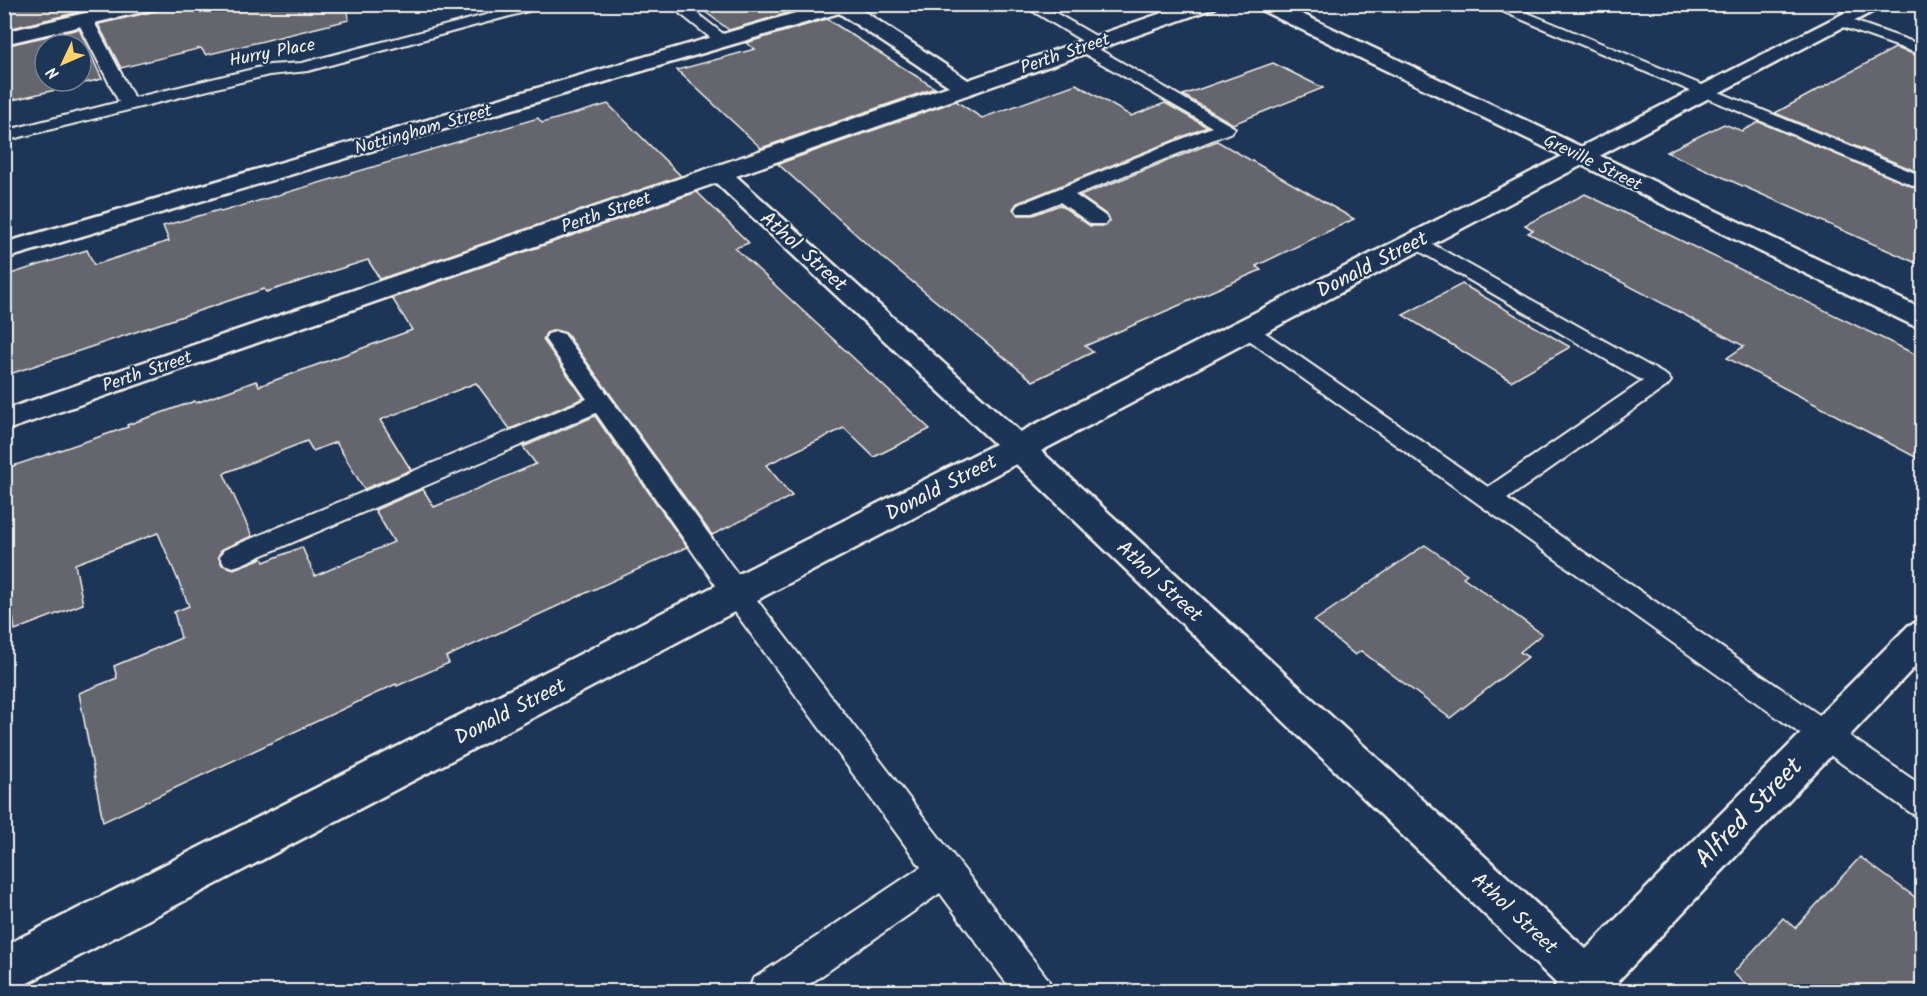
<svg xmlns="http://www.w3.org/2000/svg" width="1927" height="996" font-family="Kalam,sans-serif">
	<rect width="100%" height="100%" fill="#1d3557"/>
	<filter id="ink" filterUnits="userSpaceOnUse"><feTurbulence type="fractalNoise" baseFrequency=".0167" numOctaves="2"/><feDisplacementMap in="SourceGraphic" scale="12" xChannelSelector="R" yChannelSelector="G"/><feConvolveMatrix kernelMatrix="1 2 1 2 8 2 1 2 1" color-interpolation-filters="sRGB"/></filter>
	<g filter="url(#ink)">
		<g fill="#65656e" stroke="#f4f1e8" stroke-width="1.5" fill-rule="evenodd">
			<path d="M4,4H112L4,30Z"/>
			<path d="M163,4H347L349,20L206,55L201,48L121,68L98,24L160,10Z"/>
			<path d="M695,4H804L808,7L729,30Z"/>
			<path d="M827,19L935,88L761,148L677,70L755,49L746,43Z"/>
			<path d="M79,29L102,79L4,102V46ZM45,45H81V81H45Z"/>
			<path d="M1895,48L1923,57V174L1775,113Z"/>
			<path d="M1273,63L1323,88L1233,124L1183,95Z"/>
			<path d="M1076,84L1131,116L1165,103L1207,127L1017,203L1013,209L1018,215H1033L1060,205L1090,226H1105L1110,220L1107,215L1080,196L1217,141L1354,219L1256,266L1261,270L1085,346L1093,352L1033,381L870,247L778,164L956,101L982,118Z"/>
			<path d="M608,104L681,176L380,279L368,260L266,292L264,289L4,376V276L87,250L94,265L169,241L163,226L219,210L221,212L538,118L542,123Z"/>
			<path d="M1759,122L1923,191V266L1666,152L1724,124L1742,131Z"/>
			<path d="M697,192L749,243L735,248L930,429L874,457L844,428L766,465L792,496L712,535L566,333L555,330L546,333L543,340L584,398L510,429L476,383L380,420L411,470L364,489L336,442L313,451L307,441L227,472L224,474L252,536L222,549L218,556L222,565L234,569L262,558L264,562L302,547L315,576L394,542L375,510L423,489L434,507L536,464L523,447L595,416L687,547L446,657L449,663L397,686L396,684L103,822L79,693L117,678L114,666L181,638L174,612L189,606L158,533L75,564L83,604L15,630L4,555V469L128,427L127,425L195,401L196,403L256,381L259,386L412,330L392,298Z"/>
			<path d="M1585,194L1923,358V461L1727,358L1744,346L1528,233L1533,230L1525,225Z"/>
			<path d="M1462,284L1570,347L1511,381L1403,315Z"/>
			<path d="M1425,545L1467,574L1463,577L1542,634L1520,652L1528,657L1450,718L1361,651L1355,655L1314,621Z"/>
			<path d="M1860,857L1923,903V976L1911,992H1755L1733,973L1783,918L1795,928Z"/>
		</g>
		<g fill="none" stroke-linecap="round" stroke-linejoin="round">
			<defs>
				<g id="lane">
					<path d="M528,4H554L308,71L269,75L4,141V131L119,102L77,20L80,17H90L93,20L134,98L269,65L302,63Z"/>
					<path d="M668,4H685L731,40L723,45L717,43Z"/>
					<path d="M1021,4H1040L1101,39L1103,42L1095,47L1235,128L1232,132L1075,195L1105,216L1108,220L1105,224H1091L1060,202L1032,213H1018L1015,209L1018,205L1212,127L1078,50L1076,47L1078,44L1084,42Z"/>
					<path d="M1485,4H1506L1922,176V189Z"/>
					<path d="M1845,18L1922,45V55L1840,26L1837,23Z"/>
					<path d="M1416,235L1667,376L1671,381L1667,386L1507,499L1922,786V817L1911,813L1235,330L1238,325H1254L1488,487L1643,381L1409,245L1406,241L1409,237Z"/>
					<path d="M556,332L564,334L747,587L1048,979L1053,992H1013L940,893L798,992H748L753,979L921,867L727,601L596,413L242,564L233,567L224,564L220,557L224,550L587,399L545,339L548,334Z"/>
				</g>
				<g id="street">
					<path d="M124,4H161L159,8L4,44V32Z"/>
					<path d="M826,4H853L968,80L1188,4H1217L1215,8L736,176L1020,432L1862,4H1887L1041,451L1586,949L1909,625L1922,621V659L1618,981L1622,992H1553L1556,983L1016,464L20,987L4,992V946L995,444L716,183L4,431V410L949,86L839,13L4,259V243Z"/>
				</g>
				<path id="secondary" d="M1255,4H1281L1922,309V327L1912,325L1257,8Z"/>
			</defs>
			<use href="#lane" stroke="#f4f1e8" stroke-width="4"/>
			<use href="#street" stroke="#f4f1e8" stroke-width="5"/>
			<use href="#secondary" stroke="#f4f1e8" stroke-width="5"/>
			<use href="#lane" fill="#1d3557" fill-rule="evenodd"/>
			<use href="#street" fill="#1d3557" fill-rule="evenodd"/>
			<use href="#secondary" fill="#1d3557" fill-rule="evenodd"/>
		</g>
	</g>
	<g text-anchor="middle" stroke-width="4.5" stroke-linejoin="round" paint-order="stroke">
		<g font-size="18" fill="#f4f1e8" stroke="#1d3557">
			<text transform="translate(272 52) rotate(-11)" y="6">Hurry Place</text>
			<text transform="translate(1065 53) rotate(-19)" y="6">Perth Street</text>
			<text transform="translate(423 129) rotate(-16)" y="6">Nottingham Street</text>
			<text transform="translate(1593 162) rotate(26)" y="6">Greville Street</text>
			<text transform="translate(606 212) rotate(-19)" y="6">Perth Street</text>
			<text transform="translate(147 371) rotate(-19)" y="6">Perth Street</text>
		</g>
		<g font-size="21" fill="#f4f1e8" stroke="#1d3557">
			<text transform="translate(804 251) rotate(42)" y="7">Athol Street</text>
			<text transform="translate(1372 264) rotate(-27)" y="7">Donald Street</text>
			<text transform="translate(941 487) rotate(-27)" y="7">Donald Street</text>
			<text transform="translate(1160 581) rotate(43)" y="7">Athol Street</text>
			<text transform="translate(510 711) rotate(-27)" y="7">Donald Street</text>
			<text transform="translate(1515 913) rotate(43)" y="7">Athol Street</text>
		</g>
		<g font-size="26" fill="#f4f1e8" stroke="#1d3557">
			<text transform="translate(1748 812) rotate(-46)" y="9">Alfred Street</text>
		</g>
	</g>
	<rect width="1927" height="996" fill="none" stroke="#1d3557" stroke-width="24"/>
	<rect x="12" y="12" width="1903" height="972" fill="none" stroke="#f4f1e8" stroke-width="2" filter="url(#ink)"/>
	<g transform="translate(63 63) rotate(226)"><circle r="28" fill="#1d3557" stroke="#738091" stroke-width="1.5"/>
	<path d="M0-4.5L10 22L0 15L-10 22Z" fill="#ffd166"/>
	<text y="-9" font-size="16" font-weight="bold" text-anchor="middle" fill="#f4f1e8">N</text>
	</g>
</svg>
